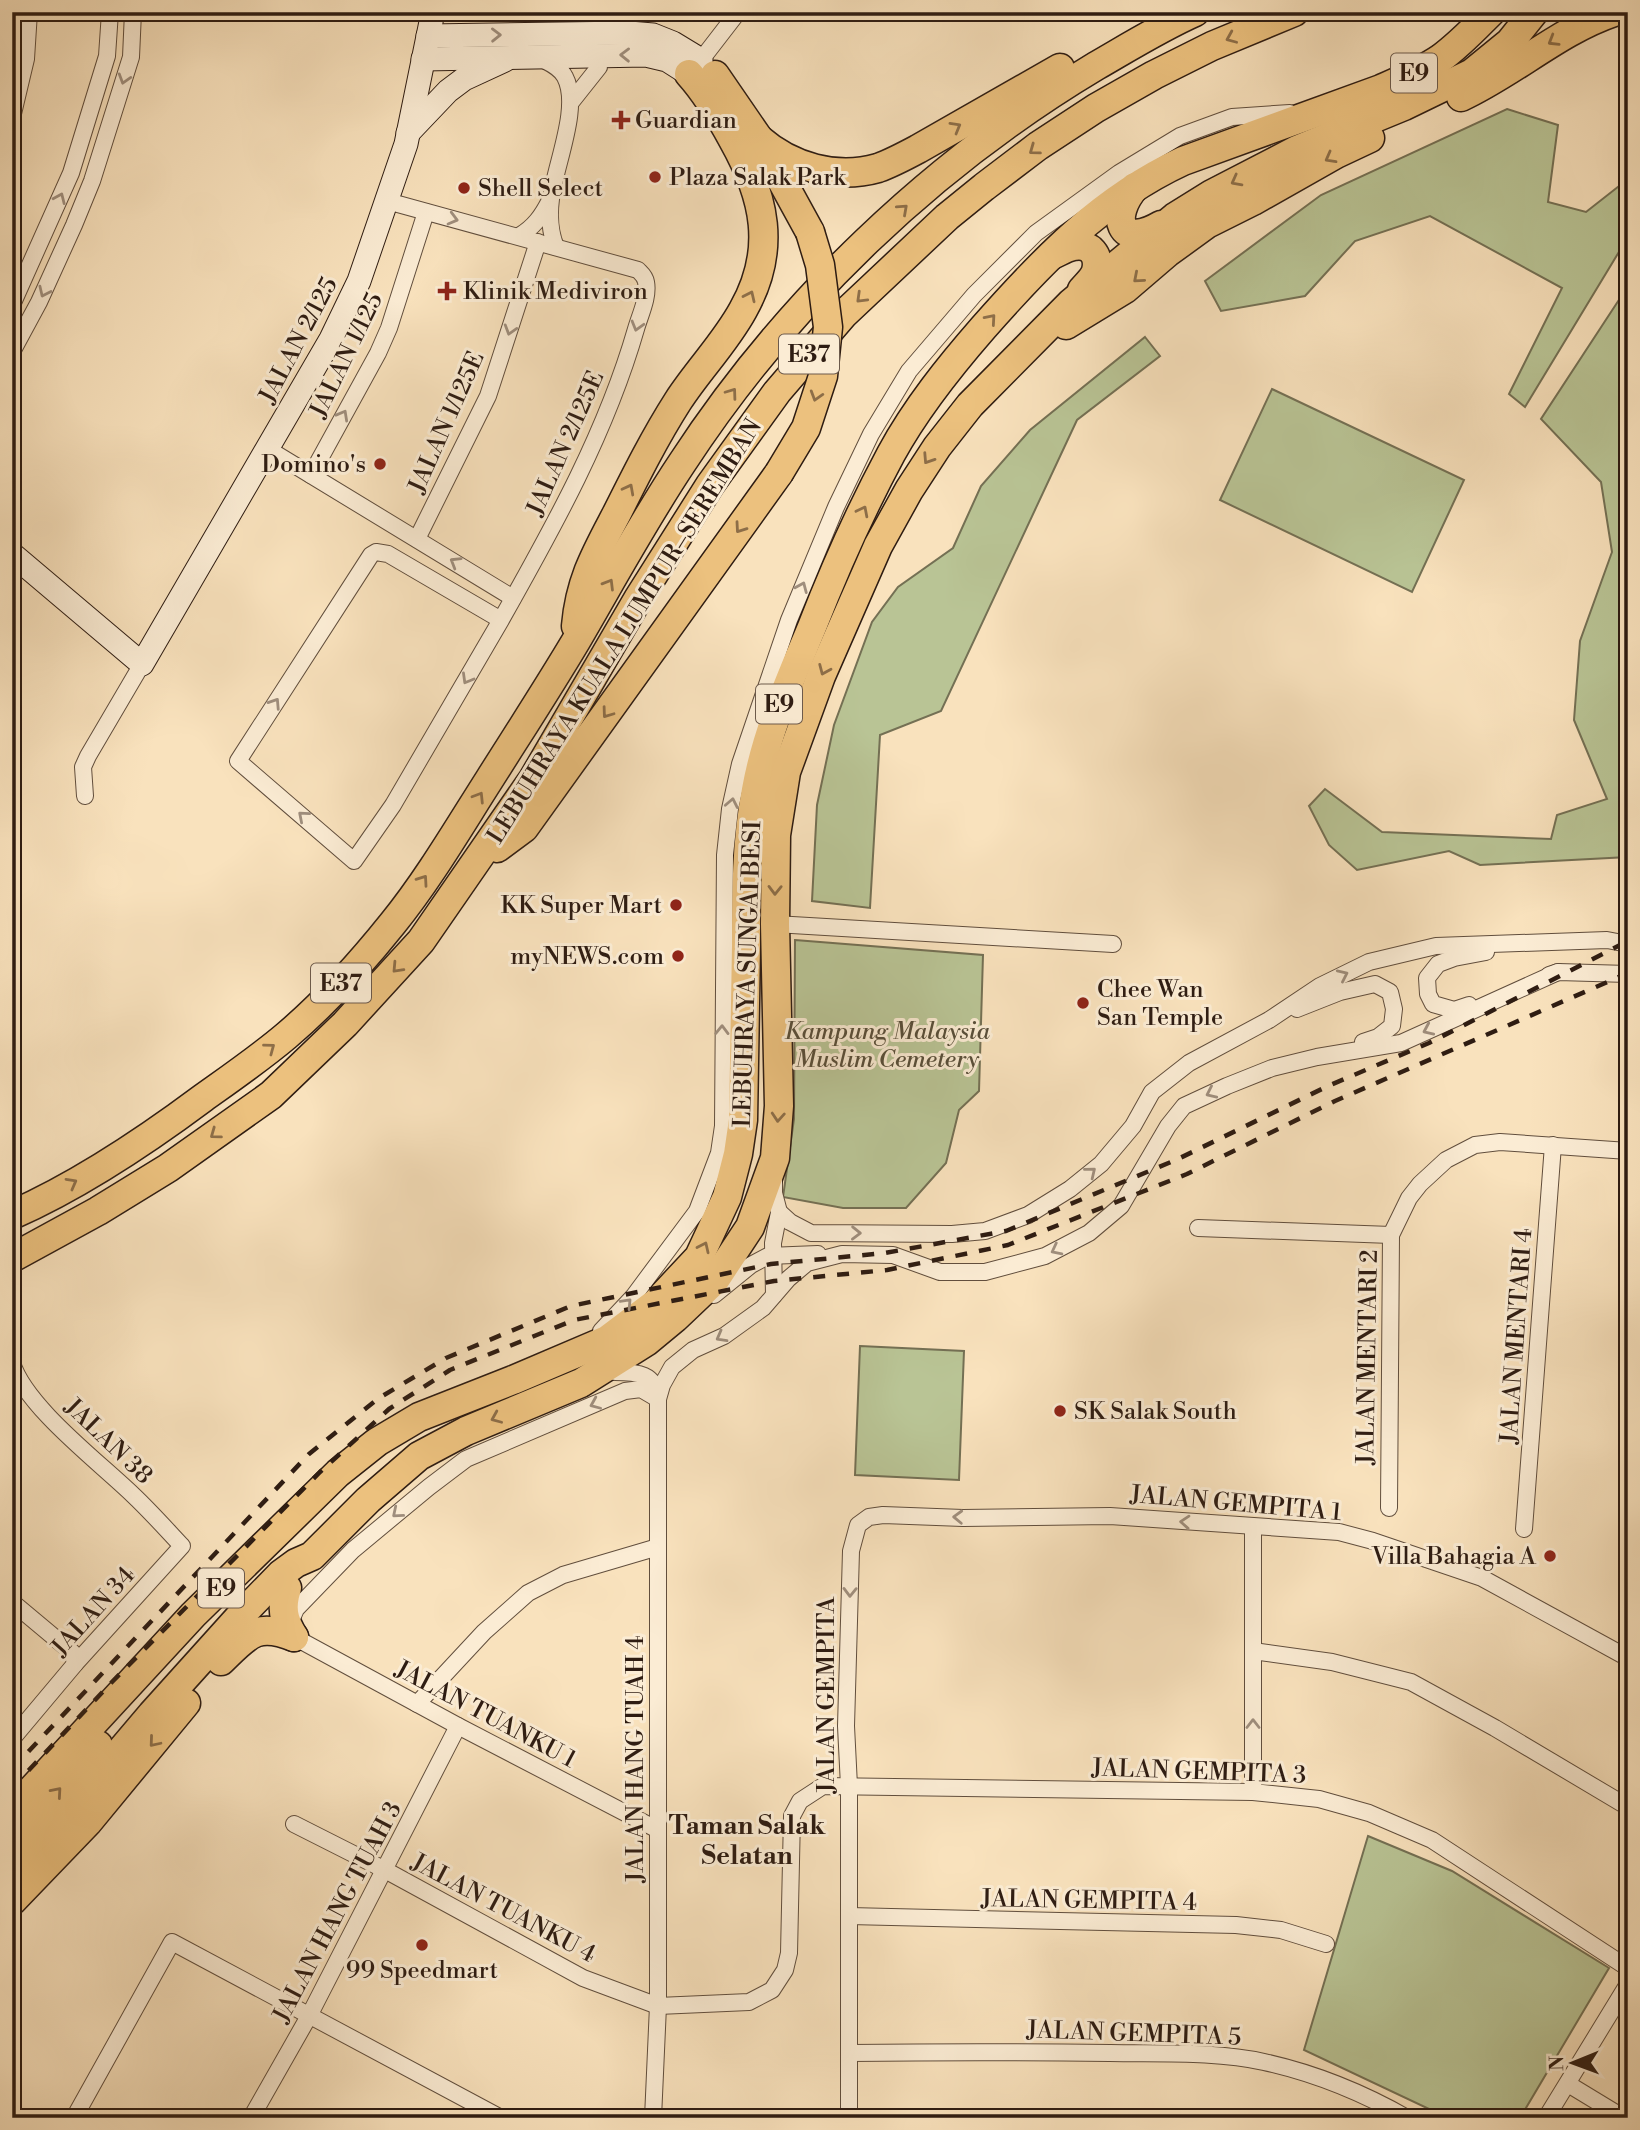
<svg xmlns="http://www.w3.org/2000/svg" width="1640" height="2130" font-family="'Libre Bodoni',serif">
	<rect width="100%" height="100%" fill="#f9e2bd"/>
	<filter id="stains"><feTurbulence type="fractalNoise" baseFrequency=".00286" numOctaves="4"/><feColorMatrix values="0 0 0 0 .2 0 0 0 0 .09 0 0 0 0 .02 0 0 0 .5 -.17"/></filter>
	<radialGradient id="worn" r=".72"><stop offset=".6" stop-color="#630" stop-opacity="0"/><stop offset="1" stop-color="#630" stop-opacity=".3"/></radialGradient>
	<g fill="#b9c495" stroke="#747054" stroke-width="2">
		<path d="M1507,109L1558,125L1548,202L1586,212L1628,179V237L1525,407L1509,394L1562,288L1430,216L1355,241L1305,296L1221,311L1205,281L1321,195Z"/>
		<path d="M1628,286V857L1480,865L1449,851L1357,870L1329,845L1309,806L1325,789L1382,832L1551,839L1557,815L1607,799L1574,720L1580,641L1612,552L1601,482L1541,419Z"/>
		<path d="M1145,337L1160,356L1077,420L941,711L880,735L870,908L812,901L817,805L834,725L872,622L898,587L953,548L981,486L1030,430Z"/>
		<path d="M1272,389L1464,480L1412,592L1220,500Z"/>
		<path d="M795,940L983,955L979,1091L959,1110L946,1163L906,1208H843L783,1197L794,1119Z"/>
		<path d="M860,1346L964,1351L959,1480L855,1475Z"/>
		<path d="M1368,1836L1452,1871L1609,1968L1520,2118H1448L1304,2050Z"/>
	</g>
	<g fill="none" stroke-linecap="round" stroke-linejoin="round">
		<defs>
			<g id="street">
				<path d="M540,58C549,63 560,67 565,77C581,107 555,165 551,199C549,214 550,233 556,247"/>
				<path d="M701,60L738,12"/>
				<path d="M572,101L599,67"/>
				<path d="M12,118L26,59L29,12"/>
				<path d="M387,201L638,270C642,274 645,276 646,282C649,297 640,315 636,329C606,433 554,526 501,620L393,805L354,861L238,761L371,555L376,552L388,554L501,620"/>
				<path d="M519,236C534,227 542,216 550,200"/>
				<path d="M12,305L71,173L107,56L110,12"/>
				<path d="M12,352L39,302L74,225L92,181L131,57L133,12"/>
				<path d="M268,449L513,598"/>
				<path d="M311,475L378,353L389,328L426,212"/>
				<path d="M417,539L488,396L538,242"/>
				<path d="M85,796L83,767L88,756L142,664"/>
				<path d="M775,924L1113,944"/>
				<path d="M1549,975L1558,972L1628,974"/>
				<path d="M1469,1005L1454,1010L1433,1004L1428,994L1427,978L1438,964L1454,958L1486,952"/>
				<path d="M1297,1009L1340,992L1375,984L1390,992L1394,1009L1392,1026L1378,1037L1363,1042"/>
				<path d="M779,1212L790,1222L811,1233L952,1234L985,1231L1028,1215L1070,1189L1101,1164L1133,1126L1152,1092L1189,1063L1269,1020L1320,986L1369,962L1436,946L1607,940L1628,944"/>
				<path d="M1198,1228L1391,1235"/>
				<path d="M714,1295L751,1265L768,1256L818,1254"/>
				<path d="M774,1295L773,1243L779,1212L774,1193V1178"/>
				<path d="M601,1331L633,1297L697,1211L719,1153L723,1126L725,855L730,809L740,764L789,620L836,507L871,434L909,371L974,295L1036,233L1119,173L1180,136L1232,117L1290,113"/>
				<path d="M12,1363C26,1407 99,1462 133,1495C150,1511 166,1529 182,1546L75,1664L12,1739"/>
				<path d="M615,1372C637,1372 656,1373 658,1399V2006L653,2118"/>
				<path d="M658,1399L662,1385L672,1367L693,1350L724,1336L763,1308L788,1279L807,1263L842,1254L893,1255L940,1272H985L1045,1256L1089,1233L1121,1206L1168,1126L1184,1106L1227,1086L1272,1068L1317,1057L1401,1043L1558,972"/>
				<path d="M1389,1508L1391,1235L1409,1198L1420,1184L1446,1160L1475,1145L1500,1142L1628,1151"/>
				<path d="M1253,1527V1792"/>
				<path d="M1524,1529L1553,1145"/>
				<path d="M12,1602L73,1653L75,1664"/>
				<path d="M289,1625L296,1609L353,1550L429,1487L466,1459L625,1391L641,1389L658,1399"/>
				<path d="M294,1637L458,1726L658,1830"/>
				<path d="M1253,1651L1332,1662L1411,1682L1495,1728L1628,1807"/>
				<path d="M417,1704L484,1632L528,1593L563,1575L658,1547"/>
				<path d="M294,1824L385,1870L583,1978L658,2006L749,2002L772,1990L785,1970L789,1953L792,1816L800,1801L823,1786L1253,1792L1319,1799L1369,1813L1432,1840L1628,1968"/>
				<path d="M849,1916L1236,1925L1281,1930L1326,1944"/>
				<path d="M849,2053C936,2052 1023,2052 1110,2053C1158,2054 1217,2051 1264,2062C1314,2073 1363,2093 1407,2118"/>
				<path d="M1568,2084L1624,2118"/>
				<path d="M74,2118L172,1942L501,2118"/>
				<path d="M251,2118L309,2016L458,1726"/>
				<path d="M849,2118V1786L846,1726L851,1551L858,1525L869,1517L883,1515L963,1518L1110,1516L1339,1532L1373,1541L1482,1578L1628,1658"/>
				<path d="M1546,2118L1628,1984"/>
			</g>
			<g id="secondary">
				<path d="M428,36L629,33L653,35L673,43L701,60"/>
				<path d="M423,59L646,55L667,60L689,74"/>
				<path d="M408,133L448,91L464,79L505,60"/>
				<path d="M12,554L142,664L331,339L359,281L406,144L433,12"/>
			</g>
			<g id="highway">
				<path d="M715,75L759,139L810,232"/>
				<path d="M1461,97C1515,72 1558,31 1614,12"/>
				<path d="M759,139C791,167 836,180 878,168C892,163 905,156 918,149L1060,68"/>
				<path d="M1135,187C1110,216 1118,250 1161,225"/>
				<path d="M1052,255C1059,252 1067,247 1074,246C1090,243 1100,255 1096,271C1094,278 1087,284 1082,290"/>
				<path d="M1066,325L1125,289L1167,253L1207,224L1253,201L1336,154L1370,138"/>
				<path d="M576,626C580,580 596,553 617,513C636,475 655,437 678,401C698,370 725,343 743,310C777,250 765,197 733,140C720,116 707,94 689,74"/>
				<path d="M497,848L524,828L779,473"/>
				<path d="M12,1215C80,1185 144,1142 203,1098C231,1078 260,1058 286,1036C325,1003 361,963 393,923C428,880 459,827 489,780C518,734 548,688 576,641C611,581 644,520 682,463C787,302 932,164 1096,66C1129,47 1161,27 1195,12"/>
				<path d="M12,1258L98,1211L168,1168L271,1095L345,1024L421,941L533,779L638,599L710,485L777,392L844,314L947,217L984,187L1038,146L1096,108L1154,75L1212,46L1294,12"/>
				<path d="M287,1588C281,1607 283,1620 294,1637"/>
				<path d="M221,1661C248,1635 256,1622 294,1637"/>
				<path d="M12,1811L193,1615L338,1473L377,1442L419,1417L513,1380L607,1340L656,1303L699,1257L727,1197L738,1154L743,1120C744,1062 745,1004 746,946C746,894 746,842 756,790C766,733 790,680 812,627C835,568 861,510 891,454C916,408 949,367 983,328C1042,261 1101,199 1183,161L1381,89C1401,80 1422,71 1441,58C1459,45 1475,28 1491,12"/>
				<path d="M12,1843L98,1745"/>
				<path d="M12,1870L80,1799L152,1714L243,1613L281,1574L296,1563L312,1556L368,1500L419,1456L466,1431L581,1383L646,1342L675,1318L715,1280L750,1227L775,1158L779,1106L775,924L776,835L786,772L821,676L878,546L909,490L937,447L970,405L1071,303L1175,217L1212,194L1297,150L1404,106L1472,73L1510,42L1534,12"/>
				<path d="M12,1901L88,1822L186,1703"/>
			</g>
		</defs>
		<use href="#street" stroke="#614e3d" stroke-width="18"/>
		<use href="#secondary" stroke="#2e1c12" stroke-width="25"/>
		<use href="#highway" stroke="#2e1c12" stroke-width="31"/>
		<use href="#street" stroke="#fbecd4" stroke-width="16"/>
		<use href="#secondary" stroke="#fbecd4" stroke-width="23"/>
		<use href="#highway" stroke="#ecc17e" stroke-width="28"/>
		<g stroke="#2e1c12" stroke-width="4.5" stroke-dasharray="12 12" stroke-linecap="butt">
			<path d="M12,1769L309,1454L379,1398L446,1358L571,1306L771,1264L885,1253L1006,1231L1178,1159L1328,1086L1429,1043L1628,941"/>
			<path d="M12,1788L112,1682L320,1472L389,1409L450,1370L574,1320L774,1281L887,1270L1008,1245L1187,1174L1335,1101L1628,973"/>
		</g>
		<defs>
			<path id="highway-bridge" d="M779,473L806,428L823,376L828,327L820,265L810,232"/>
		</defs>
		<use href="#highway-bridge" stroke="#2e1c12" stroke-width="31" stroke-linecap="butt"/>
		<use href="#highway-bridge" stroke="#ecc17e" stroke-width="28"/>
	</g>
	<defs><path id="oneway-chevron" d="M-2-3.5L2.5 0L-2 3.5" fill="none" stroke-width="1.6" stroke-linecap="round" stroke-linejoin="round" transform="scale(1.75)"/></defs>
	<g stroke="#9f8e7d">
		<use href="#oneway-chevron" transform="translate(496 35) rotate(-1)"/>
		<use href="#oneway-chevron" transform="translate(625 55) rotate(-179)"/>
		<use href="#oneway-chevron" transform="translate(124 79) rotate(107)"/>
		<use href="#oneway-chevron" transform="translate(60 198) rotate(-66)"/>
		<use href="#oneway-chevron" transform="translate(453 219) rotate(15)"/>
		<use href="#oneway-chevron" transform="translate(44 292) rotate(115)"/>
		<use href="#oneway-chevron" transform="translate(637 326) rotate(106)"/>
		<use href="#oneway-chevron" transform="translate(510 330) rotate(107)"/>
		<use href="#oneway-chevron" transform="translate(343 415) rotate(-61)"/>
		<use href="#oneway-chevron" transform="translate(455 562) rotate(-149)"/>
		<use href="#oneway-chevron" transform="translate(802 587) rotate(-67)"/>
		<use href="#oneway-chevron" transform="translate(467 679) rotate(120)"/>
		<use href="#oneway-chevron" transform="translate(275 703) rotate(-57)"/>
		<use href="#oneway-chevron" transform="translate(732 803) rotate(-79)"/>
		<use href="#oneway-chevron" transform="translate(303 816) rotate(-139)"/>
		<use href="#oneway-chevron" transform="translate(1343 975) rotate(-25)"/>
		<use href="#oneway-chevron" transform="translate(722 1030) rotate(-89)"/>
		<use href="#oneway-chevron" transform="translate(1428 1030) rotate(156)"/>
		<use href="#oneway-chevron" transform="translate(1211 1093) rotate(155)"/>
		<use href="#oneway-chevron" transform="translate(1091 1172) rotate(-39)"/>
		<use href="#oneway-chevron" transform="translate(856 1233) rotate(1)"/>
		<use href="#oneway-chevron" transform="translate(1056 1250) rotate(153)"/>
		<use href="#oneway-chevron" transform="translate(627 1303) rotate(-47)"/>
		<use href="#oneway-chevron" transform="translate(721 1337) rotate(151)"/>
		<use href="#oneway-chevron" transform="translate(595 1404) rotate(157)"/>
		<use href="#oneway-chevron" transform="translate(397 1513) rotate(140)"/>
		<use href="#oneway-chevron" transform="translate(958 1517) rotate(-178)"/>
		<use href="#oneway-chevron" transform="translate(1185 1522) rotate(-176)"/>
		<use href="#oneway-chevron" transform="translate(850 1592) rotate(91)"/>
		<use href="#oneway-chevron" transform="translate(1253 1724) rotate(-90)"/>
	</g>
	<g stroke="#8d6e48">
		<use href="#oneway-chevron" transform="translate(1231 38) rotate(157)"/>
		<use href="#oneway-chevron" transform="translate(1553 41) rotate(149)"/>
		<use href="#oneway-chevron" transform="translate(956 127) rotate(-30)"/>
		<use href="#oneway-chevron" transform="translate(1034 150) rotate(144)"/>
		<use href="#oneway-chevron" transform="translate(1330 158) rotate(151)"/>
		<use href="#oneway-chevron" transform="translate(1236 181) rotate(152)"/>
		<use href="#oneway-chevron" transform="translate(903 209) rotate(-42)"/>
		<use href="#oneway-chevron" transform="translate(1138 278) rotate(139)"/>
		<use href="#oneway-chevron" transform="translate(750 296) rotate(-65)"/>
		<use href="#oneway-chevron" transform="translate(861 298) rotate(136)"/>
		<use href="#oneway-chevron" transform="translate(991 319) rotate(-49)"/>
		<use href="#oneway-chevron" transform="translate(732 393) rotate(-54)"/>
		<use href="#oneway-chevron" transform="translate(816 396) rotate(107)"/>
		<use href="#oneway-chevron" transform="translate(928 459) rotate(123)"/>
		<use href="#oneway-chevron" transform="translate(629 489) rotate(-62)"/>
		<use href="#oneway-chevron" transform="translate(863 511) rotate(-63)"/>
		<use href="#oneway-chevron" transform="translate(740 528) rotate(125)"/>
		<use href="#oneway-chevron" transform="translate(609 584) rotate(-59)"/>
		<use href="#oneway-chevron" transform="translate(824 670) rotate(113)"/>
		<use href="#oneway-chevron" transform="translate(607 713) rotate(126)"/>
		<use href="#oneway-chevron" transform="translate(479 797) rotate(-58)"/>
		<use href="#oneway-chevron" transform="translate(423 880) rotate(-55)"/>
		<use href="#oneway-chevron" transform="translate(775 890) rotate(91)"/>
		<use href="#oneway-chevron" transform="translate(397 968) rotate(133)"/>
		<use href="#oneway-chevron" transform="translate(270 1048) rotate(-37)"/>
		<use href="#oneway-chevron" transform="translate(778 1117) rotate(94)"/>
		<use href="#oneway-chevron" transform="translate(215 1134) rotate(144)"/>
		<use href="#oneway-chevron" transform="translate(72 1183) rotate(-29)"/>
		<use href="#oneway-chevron" transform="translate(704 1247) rotate(-65)"/>
		<use href="#oneway-chevron" transform="translate(496 1418) rotate(157)"/>
		<use href="#oneway-chevron" transform="translate(154 1742) rotate(130)"/>
		<use href="#oneway-chevron" transform="translate(57 1792) rotate(-49)"/>
	</g>
	<g fill="#8f2418" stroke="#fbecd4" stroke-width="2.5">
		<path d="M617.5 109.5h7v7h7v7h-7v7h-7v-7h-7v-7h7z"/>
		<circle cx="655" cy="177" r="7"/>
		<circle cx="464" cy="188" r="7"/>
		<path d="M443.5 280.5h7v7h7v7h-7v7h-7v-7h-7v-7h7z"/>
		<circle cx="380" cy="464" r="7"/>
		<circle cx="676" cy="905" r="7"/>
		<circle cx="678" cy="956" r="7"/>
		<circle cx="1083" cy="1003" r="7"/>
		<circle cx="1060" cy="1411" r="7"/>
		<circle cx="1550" cy="1556" r="7"/>
		<circle cx="422" cy="1945" r="7"/>
	</g>
	<g text-anchor="middle" stroke-width="6" stroke-linejoin="round" paint-order="stroke">
		<g fill="#fbecd4" stroke="#6c5a4c" stroke-width="2">
			<rect x="1391" y="53.5" width="46" height="39" rx="5"/>
			<rect x="779" y="334.5" width="60" height="39" rx="5"/>
			<rect x="756" y="684.5" width="46" height="39" rx="5"/>
			<rect x="311" y="963.5" width="60" height="39" rx="5"/>
			<rect x="198" y="1568.5" width="46" height="39" rx="5"/>
		</g>
		<g font-size="23" font-weight="bold" fill="#2e1c12">
			<text x="1414" y="81">E9</text>
			<text x="809" y="362">E37</text>
			<text x="779" y="712">E9</text>
			<text x="341" y="991">E37</text>
			<text x="221" y="1596">E9</text>
		</g>
		<g font-size="24" fill="#2e1c12" stroke="#fbecd4" text-anchor="start">
			<text x="635" y="128">Guardian</text>
			<text x="669" y="185">Plaza Salak Park</text>
			<text x="478" y="196">Shell Select</text>
			<text x="463" y="299">Klinik Mediviron</text>
			<text x="366" y="472" text-anchor="end">Domino's</text>
			<text x="662" y="913" text-anchor="end">KK Super Mart</text>
			<text x="664" y="964" text-anchor="end">myNEWS.com</text>
			<text x="1097" y="997">Chee Wan<tspan x="1097" dy="28">San Temple</tspan></text>
			<text x="1074" y="1419">SK Salak South</text>
			<text x="1536" y="1564" text-anchor="end">Villa Bahagia A</text>
			<text x="422" y="1978" text-anchor="middle">99 Speedmart</text>
		</g>
		<g font-size="24" fill="#2e1c12" stroke="#fbecd4">
			<text transform="translate(298 340) rotate(-62)" y="8">JALAN 2/125</text>
			<text transform="translate(346 355) rotate(-64)" y="8">JALAN 1/125</text>
			<text transform="translate(446 422) rotate(-66)" y="8">JALAN 1/125E</text>
			<text transform="translate(565 443) rotate(-66)" y="8">JALAN 2/125E</text>
			<text transform="translate(624 631) rotate(-58)" y="8">LEBUHRAYA KUALA LUMPUR–SEREMBAN</text>
			<text transform="translate(747 974) rotate(-88)" y="8">LEBUHRAYA SUNGAI BESI</text>
			<text transform="translate(1516 1336) rotate(-86)" y="8">JALAN MENTARI 4</text>
			<text transform="translate(1367 1357) rotate(-89)" y="8">JALAN MENTARI 2</text>
			<text transform="translate(109 1441) rotate(44)" y="8">JALAN 38</text>
			<text transform="translate(1236 1503) rotate(5)" y="8">JALAN GEMPITA 1</text>
			<text transform="translate(93 1611) rotate(-48)" y="8">JALAN 34</text>
			<text transform="translate(826 1695) rotate(-90)" y="8">JALAN GEMPITA</text>
			<text transform="translate(486 1714) rotate(28)" y="8">JALAN TUANKU 1</text>
			<text transform="translate(635 1759) rotate(-90)" y="8">JALAN HANG TUAH 4</text>
			<text transform="translate(1199 1771) rotate(2)" y="8">JALAN GEMPITA 3</text>
			<text transform="translate(1089 1900) rotate(1)" y="8">JALAN GEMPITA 4</text>
			<text transform="translate(504 1908) rotate(28)" y="8">JALAN TUANKU 4</text>
			<text transform="translate(337 1912) rotate(-62)" y="8">JALAN HANG TUAH 3</text>
			<text transform="translate(1134 2033) rotate(2)" y="8">JALAN GEMPITA 5</text>
		</g>
		<g font-size="24" font-style="italic" fill="#584e39" stroke="#fbecd4">
			<text x="887" y="1039">Kampung Malaysia<tspan x="887" dy="28">Muslim Cemetery</tspan></text>
		</g>
		<g font-size="26" font-weight="bold" fill="#2e1c12" stroke="#fbecd4">
			<text x="747" y="1834">Taman Salak<tspan x="747" dy="30">Selatan</tspan></text>
		</g>
	</g>
	<rect width="1640" height="2130" fill="none" stroke="#f9e2bd" stroke-width="42"/>
	<rect x="14" y="14" width="1612" height="2102" fill="none" stroke="#2e1c12" stroke-width="3.5"/>
	<rect x="21" y="21" width="1598" height="2088" fill="none" stroke="#2e1c12" stroke-width="2"/>
	<g transform="translate(1573 2063) rotate(269)" stroke="#fbecd4" stroke-width="5" paint-order="stroke">
	<path d="M0-5L12 26L0 18L-12 26Z" fill="#2e1c12"/>
	<text y="-10" font-size="19" font-weight="bold" text-anchor="middle" fill="#2e1c12">N</text>
	</g>
	<rect width="100%" height="100%" filter="url(#stains)"/>
	<rect width="100%" height="100%" fill="url(#worn)"/>
</svg>
